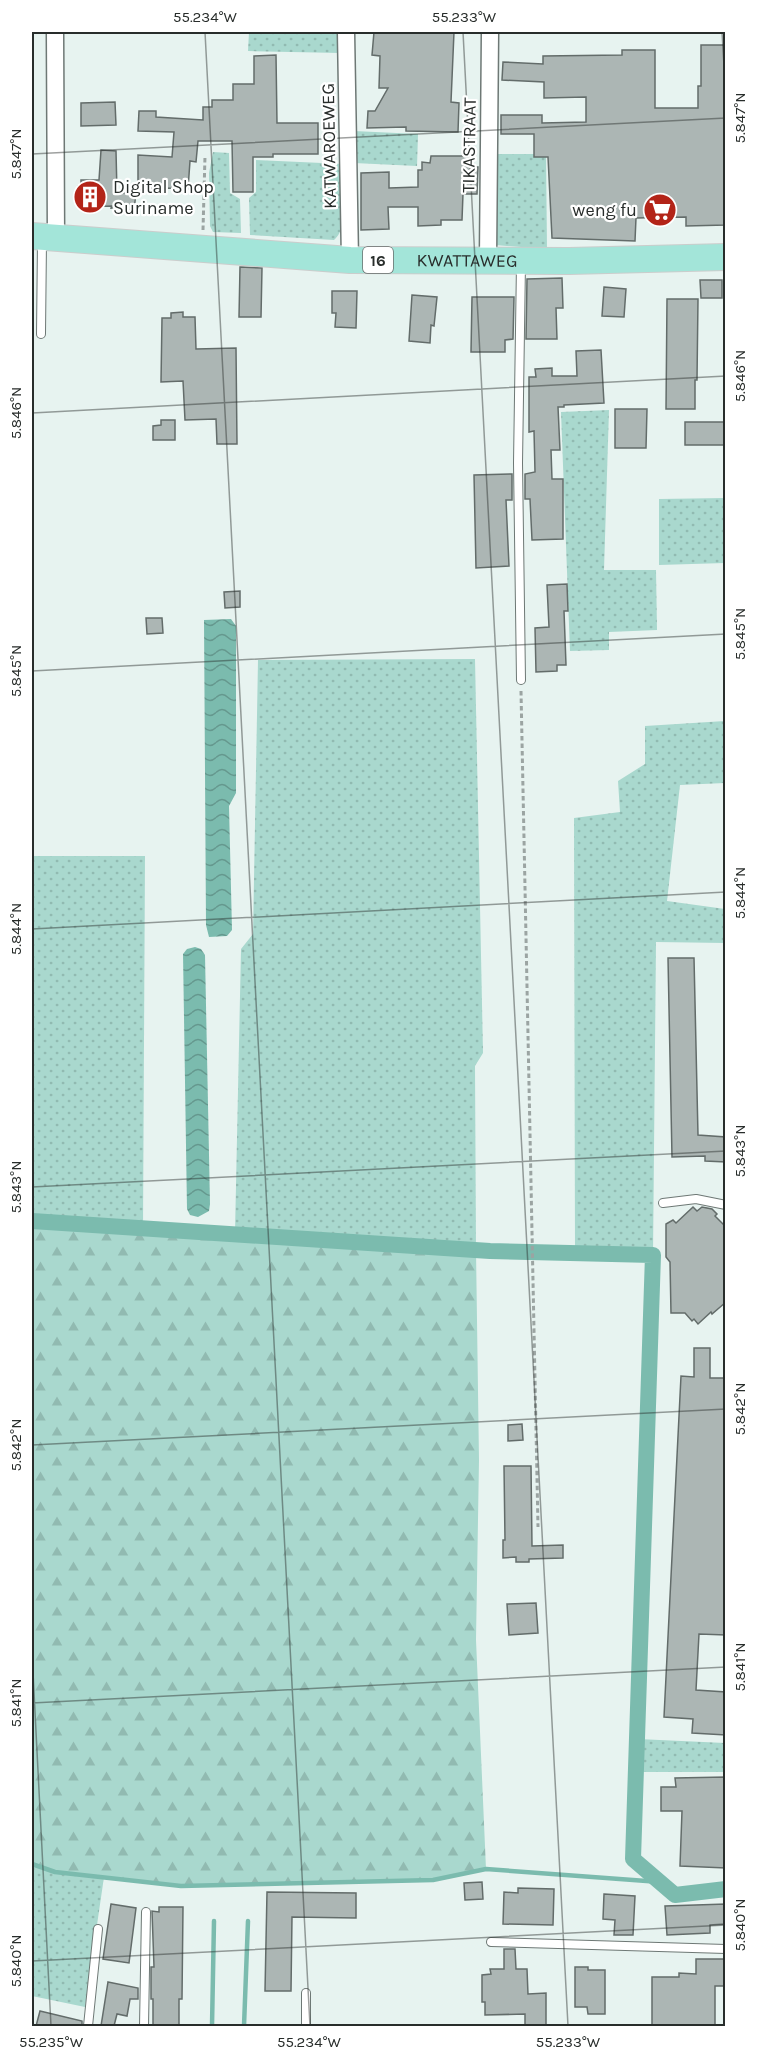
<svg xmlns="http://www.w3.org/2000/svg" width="757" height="2058" font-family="Karla,sans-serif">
	<defs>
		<pattern id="grass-dots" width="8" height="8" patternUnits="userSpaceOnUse" patternTransform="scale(1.5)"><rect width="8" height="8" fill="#a9d8ce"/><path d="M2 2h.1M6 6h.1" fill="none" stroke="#91bab1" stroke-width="1.8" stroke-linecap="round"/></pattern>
		<pattern id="forest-firs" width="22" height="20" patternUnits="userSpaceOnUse" patternTransform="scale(1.5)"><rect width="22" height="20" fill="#a9d8ce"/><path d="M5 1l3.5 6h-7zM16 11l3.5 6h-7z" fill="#91bab1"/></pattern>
		<pattern id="water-waves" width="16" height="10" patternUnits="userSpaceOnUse" patternTransform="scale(1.5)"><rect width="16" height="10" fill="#7bbbae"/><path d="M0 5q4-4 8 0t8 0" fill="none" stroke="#65988e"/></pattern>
	</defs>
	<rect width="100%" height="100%" fill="#e7f3f0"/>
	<g fill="url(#grass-dots)">
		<path d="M249,32H339L340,53L248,51Z"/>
		<path d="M354,131L418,134L417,166L354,163Z"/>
		<path d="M213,152L229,153L230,193L240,199L241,233L213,232L210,226L209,173Z"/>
		<path d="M494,154H546L547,249L495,245Z"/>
		<path d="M256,160L344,164C344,184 350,227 334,240L250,235L249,198L256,192Z"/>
		<path d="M609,410L604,570H656L657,630L609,632V650L570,651L561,412Z"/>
		<path d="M725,498V563L659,565V499Z"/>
		<path d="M475,659L483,1053L475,1066L476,1250L235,1233L241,949L253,934L258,660Z"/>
		<path d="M725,721V783L680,785L667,901L725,909V943L656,942L653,1255L575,1253L574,818L620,812L618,781L645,764V726Z"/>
		<path d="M32,856H145L143,1228L32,1221Z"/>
		<path d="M638,1739L725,1743V1772H636Z"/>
		<path d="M32,1864L55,1872L104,1877L85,2007L32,1996Z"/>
	</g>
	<path fill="url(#forest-firs)" d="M32,1221L476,1250L479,1460L476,1640L486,1869L433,1880L181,1886L55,1872L32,1864Z"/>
	<g fill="url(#water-waves)">
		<path d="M231,619L236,626V793L229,806L232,930L227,936L209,937L206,925L204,620Z"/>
		<path d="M195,947L201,949L205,955L210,1204L209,1211L198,1217L190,1215L187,1209L183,954L187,949Z"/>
	</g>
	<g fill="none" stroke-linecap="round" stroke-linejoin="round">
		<g stroke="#7bbbae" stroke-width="4.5">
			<path d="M32,1864L55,1872L181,1886L433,1880L486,1869L660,1882"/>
			<path d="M212,2026L214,1921"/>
			<path d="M244,2026L248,1921"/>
		</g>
		<path stroke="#7bbbae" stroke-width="16" d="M32,1221L490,1251L653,1255L633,1859L675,1895L726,1889"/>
	</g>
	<g fill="#acb6b4" stroke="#636c6a" stroke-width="1.5">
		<path d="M374,32H454L451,102L459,103L458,132L406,131V127L367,128L368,111H375L388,88H379L380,56L372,55Z"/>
		<path d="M701,45H726V225L686,226V217L636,218L635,241L552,238L548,157H534V134H501V115H542V123L586,122V97L544,98V82L502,80L503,62L543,64V56L622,55V50H655V108H698V86H701Z"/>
		<path d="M276,55L277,123H318V154H273V157H253V192H233L232,141H198L196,162L190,161L188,189L165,188V192L138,190V155L172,157L174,132L138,131L139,111H156V117L203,120V107H212V100H233V84H254V56Z"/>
		<path d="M115,102L116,125L81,126V103Z"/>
		<path d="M101,150L116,151L117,193H136L134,210L111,208L112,206L79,207L78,186H81V180H99Z"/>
		<path d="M431,156H472V167H478L477,194H463L462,220H441V225L418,226V207H388L389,229L361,230V173L389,172V188L418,187V170H422V162L430,163Z"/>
		<path d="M240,267L262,268L261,317H239Z"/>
		<path d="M562,278L563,308H556L557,339H526L527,279Z"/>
		<path d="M700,280H722V298H701Z"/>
		<path d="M604,287L626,289L624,317L602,316Z"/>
		<path d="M332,291H357L356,328L335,327L336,313H332Z"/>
		<path d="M412,295L437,297L434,326L431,325L430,343L409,341Z"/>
		<path d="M472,297H514L513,339L505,340V352H471Z"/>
		<path d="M667,299H698L697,380H695V409H666Z"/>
		<path d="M183,312V317H195L196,349L236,348L237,444H217L216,419L185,420L183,381L161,382L162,318H171V313Z"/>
		<path d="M601,350L604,403L564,405V407H558L560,450H551L552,479H563V539L532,540L530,499H525V474L535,472L534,431L529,432V377H536L535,369L552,368V376H577L576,351Z"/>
		<path d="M615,409H647L646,448H615Z"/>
		<path d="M161,420H175V440H153V426L161,425Z"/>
		<rect x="685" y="422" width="41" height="23"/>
		<path d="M512,474V500H506L509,566L476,568L474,475Z"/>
		<path d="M567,584L568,611H564L566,665H557V671L536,672L535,628L549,627L547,585Z"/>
		<path d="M240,591V607L225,608L224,592Z"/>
		<path d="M146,618H162L163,633L147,634Z"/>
		<path d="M668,958H694L698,1135L726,1137V1162L705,1161V1156L672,1157Z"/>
		<path d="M693,1207L697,1211L702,1207L712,1209L717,1214L715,1216L726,1227V1302L712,1314L711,1312L698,1324L694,1319L692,1321L685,1313H671L670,1262L666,1257V1224L673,1220L676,1223Z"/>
		<path d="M694,1348H710V1378H726V1635L699,1634L696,1690L726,1692V1735L692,1733L693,1719L664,1717L681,1376L694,1377Z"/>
		<path d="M522,1424L523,1440L508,1441V1425Z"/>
		<path d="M504,1466H531L532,1546L563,1545V1558L529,1559V1562H516V1557L503,1558V1540H505Z"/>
		<path d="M536,1603L538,1633L509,1635L507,1604Z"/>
		<path d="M726,1777V1868L680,1866L682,1811H661V1787H676L675,1778Z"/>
		<path d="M482,1882L483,1899L465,1900L464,1883Z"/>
		<path d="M518,1888L554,1889L553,1925L503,1924L504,1892L518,1893Z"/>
		<path d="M267,1892L356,1893V1918L292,1917L291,1991H265Z"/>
		<path d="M604,1894L635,1896L633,1935H614L615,1920L603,1919Z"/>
		<path d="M111,1904L136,1908L129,1963L103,1959Z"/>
		<path d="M726,1904V1924L710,1925V1933L667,1935L665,1906Z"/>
		<path d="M159,1907H183L182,1999H179V2026H153V1999H151V1967H154L152,1911L159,1912Z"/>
		<path d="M504,1949H515L516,1969H527L528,1994L546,1993V2025H525V2014L485,2015V2002H482V1975L491,1974L490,1969H504Z"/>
		<path d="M696,1959H726V1986H715V2026H652V1977H679V1973L696,1974Z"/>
		<path d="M575,1967H588V1970H605V2014H588L587,2007H575Z"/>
		<path d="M108,1982L138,1988V1999H130L127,2016L117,2014L114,2026H101Z"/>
		<path d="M40,2011L82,2021V2026H36Z"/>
	</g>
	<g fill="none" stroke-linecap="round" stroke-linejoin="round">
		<defs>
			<g id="lane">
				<path d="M41,334L42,241"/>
				<path d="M521,680L518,463L521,263"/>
				<path d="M663,1203L696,1199L726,1205"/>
				<path d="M491,1942L726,1949"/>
				<path d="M88,2026L98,1929"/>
				<path d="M144,2026L146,1912"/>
				<path d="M306,2026V1993"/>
			</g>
			<g id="street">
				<path d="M55,32L56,238"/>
				<path d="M346,32L350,260"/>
				<path d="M488,259L490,32"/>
			</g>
			<g id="primary">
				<path id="s1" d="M32,236L350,260L569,261L726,257"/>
			</g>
		</defs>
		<use href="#lane" stroke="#6e7875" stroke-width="10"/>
		<use href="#street" stroke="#6e7875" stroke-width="19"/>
		<use href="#primary" stroke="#cbcdcc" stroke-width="28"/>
		<g stroke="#9ba4a2" stroke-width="3" stroke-dasharray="4.5 3" stroke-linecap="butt">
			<path d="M203,230L205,156"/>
			<path d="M521,691L538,1527"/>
		</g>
		<use href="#lane" stroke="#fff" stroke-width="8"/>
		<use href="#street" stroke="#fff" stroke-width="16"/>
		<use href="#primary" stroke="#a3e5d9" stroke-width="26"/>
	</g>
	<path fill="none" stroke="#282d2b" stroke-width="1.5" stroke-opacity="0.45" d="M205,32L310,2026M463,32L568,2026M722,32L726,99M32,154L726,118M32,413L726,376M32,671L726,634M32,929L726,892M32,1187L726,1151M32,1445L726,1409M32,1653L51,2026M32,1703L726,1667M32,1961L726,1925"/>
	<defs>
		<symbol id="building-disc" viewBox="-11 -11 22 22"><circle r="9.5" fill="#b32418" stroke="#fff"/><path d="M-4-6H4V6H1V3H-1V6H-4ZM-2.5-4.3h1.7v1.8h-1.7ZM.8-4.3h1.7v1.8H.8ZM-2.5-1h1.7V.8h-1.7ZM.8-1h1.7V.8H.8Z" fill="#fff"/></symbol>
		<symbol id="supermarket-disc" viewBox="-11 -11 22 22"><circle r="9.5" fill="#b32418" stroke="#fff"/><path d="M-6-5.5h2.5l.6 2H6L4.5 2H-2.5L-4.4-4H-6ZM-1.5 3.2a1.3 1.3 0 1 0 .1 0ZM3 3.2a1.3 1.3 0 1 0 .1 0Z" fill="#fff"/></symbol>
	</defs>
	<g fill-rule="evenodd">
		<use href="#building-disc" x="71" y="178" width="38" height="38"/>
		<use href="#supermarket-disc" x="641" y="191" width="38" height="38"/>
	</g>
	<g text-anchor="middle" stroke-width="4.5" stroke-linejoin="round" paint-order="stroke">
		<rect fill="#fff" stroke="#686c6b" stroke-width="1.5" x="363" y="247" width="30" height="26" rx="4.5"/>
		<g font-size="16" font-weight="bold" fill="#282d2b">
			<text x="378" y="266">16</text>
		</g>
		<g font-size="18" fill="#282d2b" stroke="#fff">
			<text transform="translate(469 145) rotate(-89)" y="6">TIKASTRAAT</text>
			<text transform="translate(329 146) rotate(-91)" y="6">KATWAROEWEG</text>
			<text dy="6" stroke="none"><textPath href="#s1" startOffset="436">KWATTAWEG</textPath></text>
		</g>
		<g font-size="18" fill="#282d2b" stroke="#fff" text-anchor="start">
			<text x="113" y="193">Digital Shop<tspan x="113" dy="21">Suriname</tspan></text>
			<text x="637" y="216" text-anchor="end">weng fu</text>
		</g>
	</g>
	<rect width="757" height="2058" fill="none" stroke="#ffffff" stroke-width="66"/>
	<rect x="33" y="33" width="691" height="1992" fill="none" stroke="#282d2b" stroke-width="2"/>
	<g font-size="15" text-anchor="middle" fill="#282d2b">
		<text x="205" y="22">55.234°W</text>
		<text x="464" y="22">55.233°W</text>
		<text transform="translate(740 118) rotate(-90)" y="5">5.847°N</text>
		<text transform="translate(16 154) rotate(-90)" y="5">5.847°N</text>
		<text transform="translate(740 376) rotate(-90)" y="5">5.846°N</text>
		<text transform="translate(16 413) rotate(-90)" y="5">5.846°N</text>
		<text transform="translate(740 634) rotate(-90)" y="5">5.845°N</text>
		<text transform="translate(16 671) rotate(-90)" y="5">5.845°N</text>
		<text transform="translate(740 893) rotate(-90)" y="5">5.844°N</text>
		<text transform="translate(16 929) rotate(-90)" y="5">5.844°N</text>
		<text transform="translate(740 1151) rotate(-90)" y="5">5.843°N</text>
		<text transform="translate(16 1187) rotate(-90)" y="5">5.843°N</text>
		<text transform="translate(740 1409) rotate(-90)" y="5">5.842°N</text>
		<text transform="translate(16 1445) rotate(-90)" y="5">5.842°N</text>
		<text transform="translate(740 1667) rotate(-90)" y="5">5.841°N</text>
		<text transform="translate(16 1703) rotate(-90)" y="5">5.841°N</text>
		<text transform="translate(740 1925) rotate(-90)" y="5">5.840°N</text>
		<text transform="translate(16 1961) rotate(-90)" y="5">5.840°N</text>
		<text x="51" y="2047">55.235°W</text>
		<text x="309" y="2047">55.234°W</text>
		<text x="568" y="2047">55.233°W</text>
	</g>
</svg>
